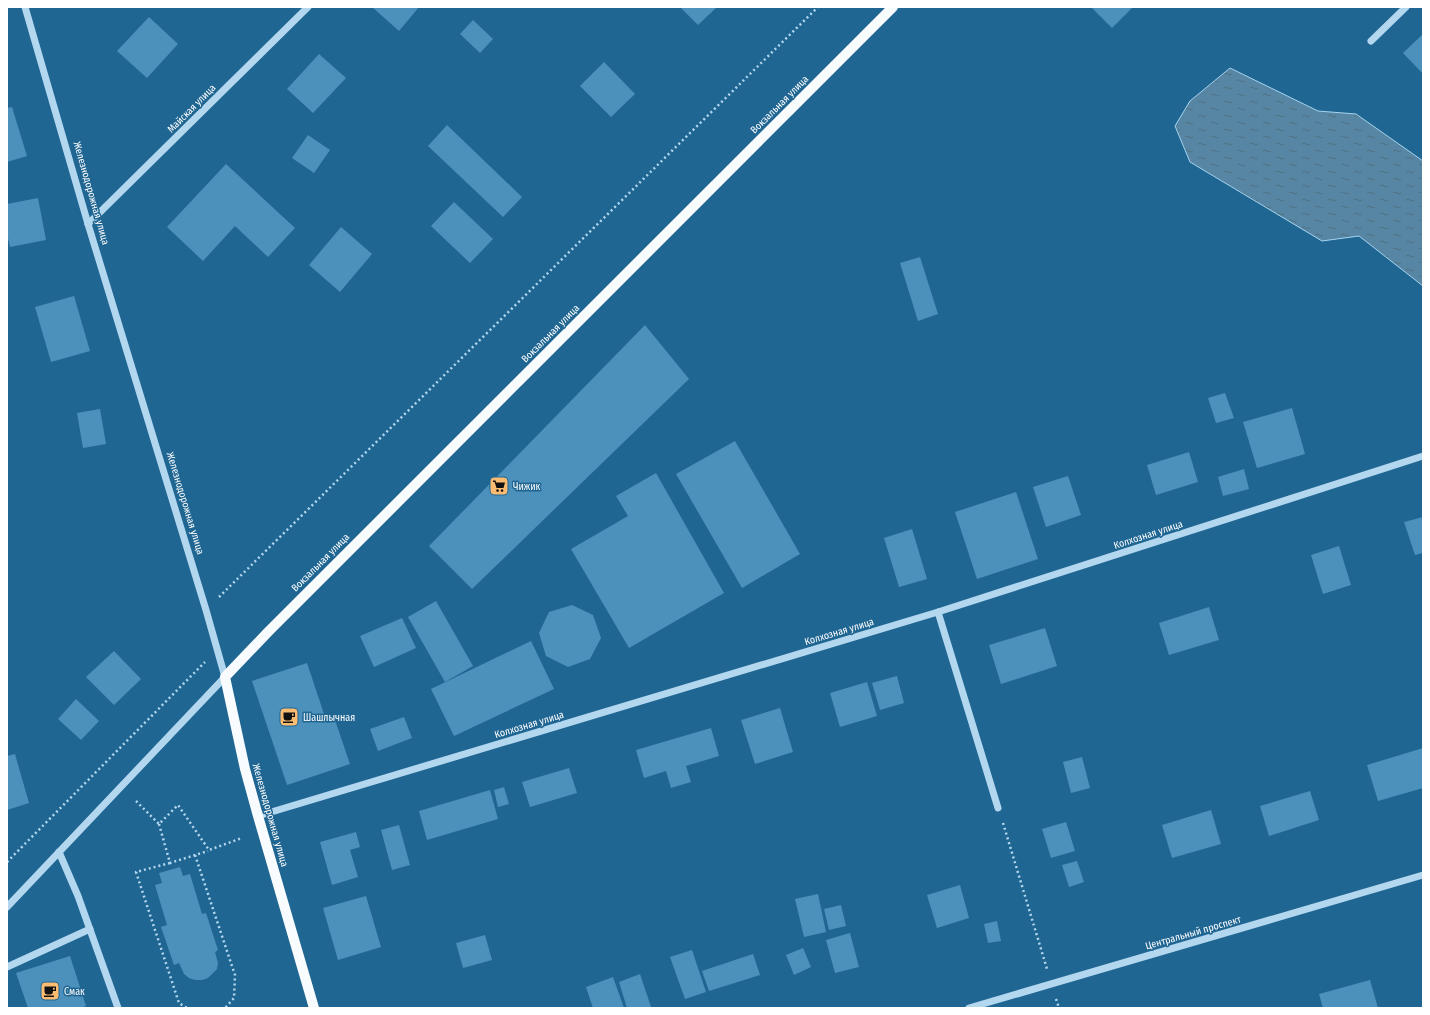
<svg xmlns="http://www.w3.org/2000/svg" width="1430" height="1015" font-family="'Fira Sans Condensed',sans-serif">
	<defs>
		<pattern id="water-ripples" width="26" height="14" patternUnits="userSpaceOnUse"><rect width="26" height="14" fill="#5686a3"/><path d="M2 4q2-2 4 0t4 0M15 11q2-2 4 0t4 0" fill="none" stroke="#526f80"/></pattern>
	</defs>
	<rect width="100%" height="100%" fill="#206693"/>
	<path fill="url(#water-ripples)" stroke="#a5d4ef" d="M1230,68L1318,111L1356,114L1423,161V286L1359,236L1322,241L1190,162L1175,126L1190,101Z"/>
	<g fill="#4c91bb">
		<path d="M372,7H419L399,31Z"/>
		<path d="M680,7H717L698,25Z"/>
		<path d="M1091,7H1133L1112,28Z"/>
		<path d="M149,17L178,44L147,78L117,51Z"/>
		<path d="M473,20L493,39L480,53L460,34Z"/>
		<path d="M1423,34V74L1403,53Z"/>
		<path d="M319,54L346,78L313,113L287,89Z"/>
		<path d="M604,62L635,94L611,117L580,86Z"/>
		<path d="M12,107L27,156L7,162V108Z"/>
		<path d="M447,125L522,197L503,217L428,146Z"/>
		<path d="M308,135L330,150L314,173L292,158Z"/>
		<path d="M226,164L295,228L268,257L235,226L203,261L167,227Z"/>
		<path d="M38,198L46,240L10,247L7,234V204Z"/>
		<path d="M454,202L493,239L470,263L431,226Z"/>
		<path d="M341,227L372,254L340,292L309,265Z"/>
		<path d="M920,257L938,314L918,321L900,263Z"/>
		<path d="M74,296L90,351L51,362L35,307Z"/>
		<path d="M645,325L689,379L472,589L429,546Z"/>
		<path d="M1225,393L1234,418L1216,423L1208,398Z"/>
		<path d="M1292,408L1305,454L1257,468L1243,422Z"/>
		<path d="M100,409L106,444L83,448L77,413Z"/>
		<path d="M735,441L800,554L742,588L676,474Z"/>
		<path d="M1189,452L1198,482L1156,495L1147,465Z"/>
		<path d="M1244,469L1249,489L1223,496L1218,477Z"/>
		<path d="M656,473L724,593L629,648L571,549L628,516L616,496Z"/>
		<path d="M1068,476L1081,515L1046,527L1033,487Z"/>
		<path d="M1016,492L1038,559L977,579L955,512Z"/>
		<path d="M1423,517V553L1415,555L1404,522Z"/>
		<path d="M912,529L927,579L899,587L884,538Z"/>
		<path d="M1339,546L1351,585L1323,594L1311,555Z"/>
		<path d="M436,601L473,666L445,682L408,617Z"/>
		<path d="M572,605L593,615L601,638L590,659L568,667L546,656L539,633L549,612Z"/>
		<path d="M1209,607L1219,640L1169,655L1159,623Z"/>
		<path d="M402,618L416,648L374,667L360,636Z"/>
		<path d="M1045,628L1057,666L1001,684L989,645Z"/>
		<path d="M531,641L554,689L454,736L431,689Z"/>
		<path d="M114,651L141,679L114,705L86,677Z"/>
		<path d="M307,663L327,723L335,720L350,764L287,785L252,681Z"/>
		<path d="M897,676L904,703L880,710L872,683Z"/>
		<path d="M867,682L877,716L840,727L830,693Z"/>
		<path d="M76,699L99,721L81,740L58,719Z"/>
		<path d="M780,708L793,752L755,764L741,720Z"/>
		<path d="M404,717L412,738L378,751L370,729Z"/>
		<path d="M711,728L719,756L686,766L691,782L671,788L666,771L644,778L636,750Z"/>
		<path d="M1423,748V788L1378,801L1367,765Z"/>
		<path d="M15,754L29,803L7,810V756Z"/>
		<path d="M1082,757L1090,788L1071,793L1063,762Z"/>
		<path d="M569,768L577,793L530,807L522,782Z"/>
		<path d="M504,787L509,804L498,807L494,790Z"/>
		<path d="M490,790L498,819L427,840L419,811Z"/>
		<path d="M1310,791L1319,820L1269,836L1260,806Z"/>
		<path d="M1211,810L1221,844L1172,858L1162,825Z"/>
		<path d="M1066,822L1075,851L1051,858L1042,829Z"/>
		<path d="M399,825L410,865L392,870L381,830Z"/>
		<path d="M356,832L360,847L350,850L358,877L332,885L320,842Z"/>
		<path d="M1077,861L1084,882L1069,887L1062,865Z"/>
		<path d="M180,867L183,876L190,874L202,914L206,913L218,950L215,952L218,963L217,969L208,978L202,980H195L189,978L184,974L179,963L174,965L161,927L167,925L155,885L162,883L159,873Z"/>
		<path d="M960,885L969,918L937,928L927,895Z"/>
		<path d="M818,894L826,932L804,937L795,899Z"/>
		<path d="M366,896L381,947L338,960L323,908Z"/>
		<path d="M841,905L846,926L829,930L824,909Z"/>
		<path d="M997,921L1001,941L988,943L984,924Z"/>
		<path d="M850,933L859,967L835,973L826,940Z"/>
		<path d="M485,935L492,960L463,968L456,943Z"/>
		<path d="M803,948L811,967L794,975L786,955Z"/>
		<path d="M692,950L706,992L685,999L670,957Z"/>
		<path d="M753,954L760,975L709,991L702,971Z"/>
		<path d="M70,956L86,1006L80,1008H28L16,973Z"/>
		<path d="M640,974L651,1007L627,1008L619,982Z"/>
		<path d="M613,977L624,1008H593L586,987Z"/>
		<path d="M1370,980L1378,1008H1323L1319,994Z"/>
	</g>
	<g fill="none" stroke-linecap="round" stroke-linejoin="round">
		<g stroke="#b2d7ee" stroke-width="2.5" stroke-dasharray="2 3" stroke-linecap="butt">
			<path d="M219,597L818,7"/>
			<path d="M136,801L159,824L178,805L209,850L242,838"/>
			<path d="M1003,823L1047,969"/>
			<path d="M159,824L170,863L208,851"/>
			<path d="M195,855L235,975L234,998L225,1008"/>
			<path d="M7,862L205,662"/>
			<path d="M170,863L136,872L179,1003L187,1008"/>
			<path d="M1056,999L1059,1008"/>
		</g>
		<g stroke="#b2d7ee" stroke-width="7">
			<path d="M1371,41L1406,7"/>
			<path d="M88,224L308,7"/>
			<path d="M938,612L998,808"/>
			<path d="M258,816L938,612L1423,456"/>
			<path d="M59,852L78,896L118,1008"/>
			<path d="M7,907L225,677L206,610L88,224L25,7"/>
			<path d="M7,967L90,929"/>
			<path d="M969,1008L1423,875"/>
		</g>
		<path stroke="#f8fcff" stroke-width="10" d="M314,1008L258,816L245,769L225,677L268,632L893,7"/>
	</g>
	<defs>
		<symbol id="supermarket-square" viewBox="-11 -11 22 22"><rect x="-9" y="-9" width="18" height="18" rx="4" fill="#fbbc72" stroke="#206693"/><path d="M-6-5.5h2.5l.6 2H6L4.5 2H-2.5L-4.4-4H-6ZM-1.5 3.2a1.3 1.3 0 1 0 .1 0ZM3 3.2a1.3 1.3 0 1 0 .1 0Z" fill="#111"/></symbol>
		<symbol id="cafe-square" viewBox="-11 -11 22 22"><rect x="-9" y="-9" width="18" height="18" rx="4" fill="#fbbc72" stroke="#206693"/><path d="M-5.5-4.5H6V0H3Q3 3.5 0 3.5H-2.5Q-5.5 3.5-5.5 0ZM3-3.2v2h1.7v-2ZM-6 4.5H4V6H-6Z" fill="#111"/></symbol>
	</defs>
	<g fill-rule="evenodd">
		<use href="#supermarket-square" x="488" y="475" width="22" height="22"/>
		<use href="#cafe-square" x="278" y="706" width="22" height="22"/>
		<use href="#cafe-square" x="39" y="980" width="22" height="22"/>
	</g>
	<g text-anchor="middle" stroke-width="3" stroke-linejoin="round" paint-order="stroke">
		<g font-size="10" fill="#fff" stroke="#206693">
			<text transform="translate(779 104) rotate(-45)" y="4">Вокзальная улица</text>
			<text transform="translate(191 108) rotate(-45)" y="4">Майская улица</text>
			<text transform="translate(92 193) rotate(74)" y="4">Железнодорожная улица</text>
			<text transform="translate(550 333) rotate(-45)" y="4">Вокзальная улица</text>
			<text transform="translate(186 503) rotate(73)" y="4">Железнодорожная улица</text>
			<text transform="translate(1148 534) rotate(-18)" y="4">Колхозная улица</text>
			<text transform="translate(320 562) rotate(-45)" y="4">Вокзальная улица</text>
			<text transform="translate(839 631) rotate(-17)" y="4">Колхозная улица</text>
			<text transform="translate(529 724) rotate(-17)" y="4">Колхозная улица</text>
			<text transform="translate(271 815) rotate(74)" y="4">Железнодорожная улица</text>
			<text transform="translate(1193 932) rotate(-16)" y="4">Центральный проспект</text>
		</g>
		<g font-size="10" fill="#fff" stroke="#206693" text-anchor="start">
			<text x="513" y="490">Чижик</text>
			<text x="303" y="721">Шашлычная</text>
			<text x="64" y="995">Смак</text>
		</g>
	</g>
	<rect width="1430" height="1015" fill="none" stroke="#ffffff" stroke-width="16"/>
</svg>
